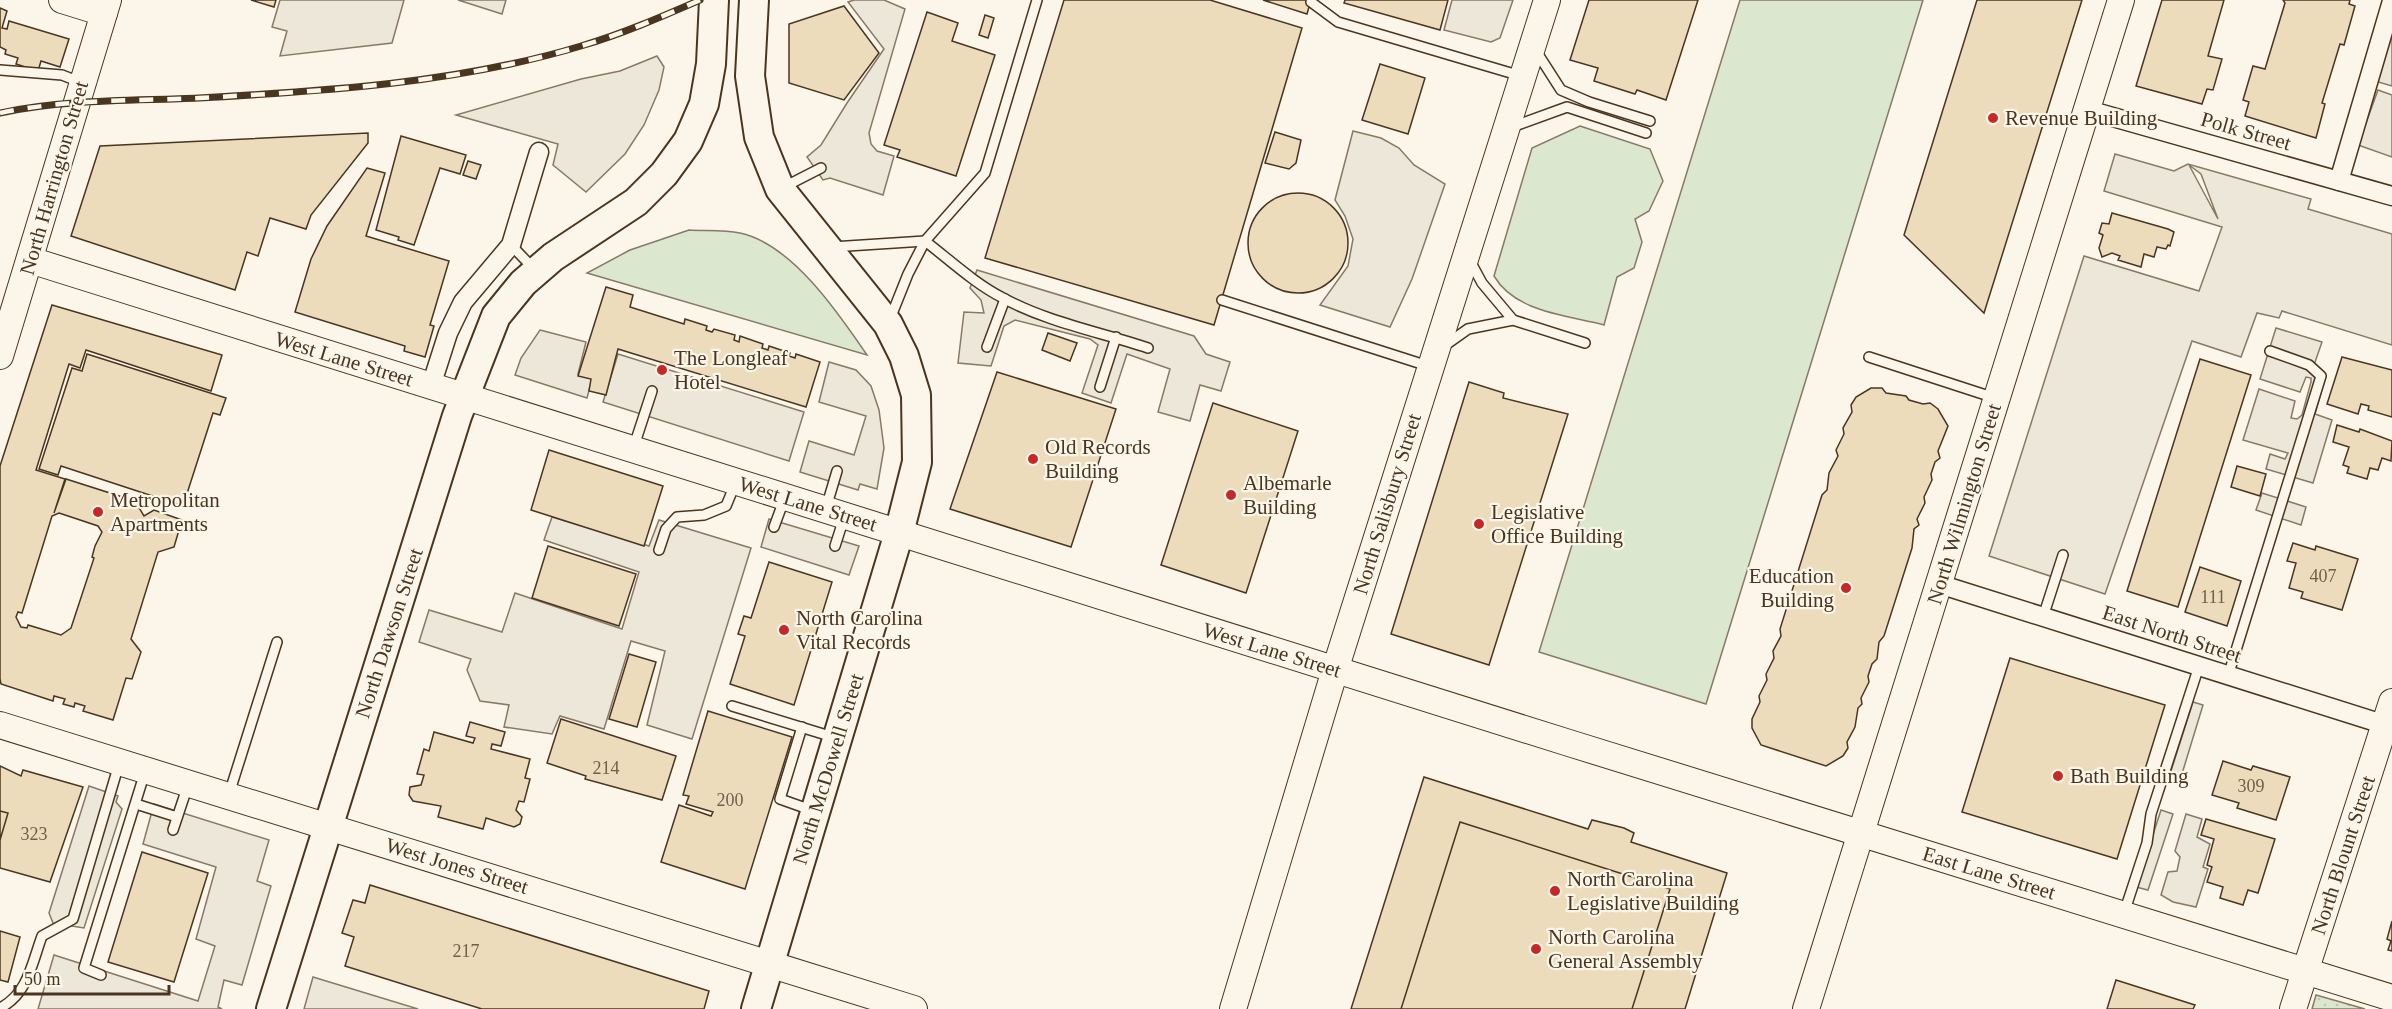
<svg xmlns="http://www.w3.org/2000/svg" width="2392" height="1009" font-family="'Times New Roman',serif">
	<defs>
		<pattern id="park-dots" width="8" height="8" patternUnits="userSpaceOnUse" patternTransform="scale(1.5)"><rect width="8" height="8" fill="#dce7d0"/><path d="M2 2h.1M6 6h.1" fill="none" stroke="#bec7b2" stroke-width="1.8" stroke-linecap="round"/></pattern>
	</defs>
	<rect width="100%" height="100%" fill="#fbf6e9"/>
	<g fill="#dce7d0" stroke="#887966" stroke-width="1.5">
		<path d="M1740,0H1923L1706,704L1539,652Z"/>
		<path d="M1580,126L1650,149L1663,181L1649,211L1635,219L1642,242L1634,268L1617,277L1604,325C1566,315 1515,312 1494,276L1532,148Z"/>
		<path d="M689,230C706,231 724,230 740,233C792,244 839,314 867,355L587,273L630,250Z"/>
	</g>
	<path fill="url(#park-dots)" stroke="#887966" stroke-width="1.5" d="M2316,995L2365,1009H2312Z"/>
	<g fill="#ede7d9" stroke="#887966" stroke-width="1.5" fill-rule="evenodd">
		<path d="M280,0H404L392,43L280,56L287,31L272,27Z"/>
		<path d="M458,0H506L502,14Z"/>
		<path d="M854,0H884L905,9L869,133L871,144L877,151L894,156L883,195L830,178L823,180L807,157L821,145L847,103L884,49L848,2Z"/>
		<path d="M1452,0H1513L1500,38L1491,42L1444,30Z"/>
		<path d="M2392,31V86L2375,81Z"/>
		<path d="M657,56L664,67L659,90L644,125L625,154L586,192L553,165L558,144L456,115L581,79L620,71Z"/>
		<path d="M2378,90L2392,95V157L2358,145Z"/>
		<path d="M1353,131L1381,138L1399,148L1414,165L1445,184L1412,279L1390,327L1320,305L1348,266L1353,239L1345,216L1335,200Z"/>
		<path d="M2115,154L2174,171L2188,164L2272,188L2311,199L2308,209L2392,234V345L2282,311L2279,318L2257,313L2241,357L2192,341L2105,594L1989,556L2084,256L2199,291L2222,227L2104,191ZM2189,165L2201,174L2218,219Z"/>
		<path d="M977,270L1194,336L1206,354L1230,362L1221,391L1200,385L1190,421L1158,412L1170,369L1127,354L1111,403L1082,393L1098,345L1090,339L1015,320L1004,326L991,366L958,363L964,312L984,313L981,300L970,288Z"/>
		<path d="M2276,328L2322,342L2314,365L2325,379L2315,414L2332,420L2313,483L2266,469L2270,454L2285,459L2288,453L2243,440L2259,389L2295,401L2291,418L2297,419L2302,415L2311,382V378L2306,377L2300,392L2260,379Z"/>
		<path d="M540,330L586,342L578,374L592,379L587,398L515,375L521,358Z"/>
		<path d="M618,354L804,412L789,461L603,402Z"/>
		<path d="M829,362L856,370L871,386L879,410L884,448L877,489L860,484L858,490L800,472L809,441L854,455L866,416L819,402Z"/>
		<path d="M2262,493L2306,507L2301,525L2256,510Z"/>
		<path d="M552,517L649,546L659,520L751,548L692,739L647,725L665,651L631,641L604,729L560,716L552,734L504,727L509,705L480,701L467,670L471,659L419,642L429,610L502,632L515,593L622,629L639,572L544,540Z"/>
		<path d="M769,519L859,546L849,575L761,547Z"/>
		<path d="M2193,702L2203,705L2181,777L2170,774Z"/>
		<path d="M89,786L118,796L116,802L122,809L84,928L53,923L49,913Z"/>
		<path d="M154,804L269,840L257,881L271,886L242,985L224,980L218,1007L222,1009H38L54,955L198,1001L215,946L196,939L216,867L143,844Z"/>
		<path d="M2161,810L2173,814L2148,890L2136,887Z"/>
		<path d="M2186,814L2202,819L2197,837L2210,844L2203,867L2208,869L2196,907L2173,902L2161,895L2168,872L2177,871L2180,857L2175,851Z"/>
		<path d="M313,977L418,1009H304Z"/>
	</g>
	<g fill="#ecdcbc" stroke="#4a3520" stroke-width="1.5" fill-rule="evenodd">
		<path d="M251,0H276L274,7Z"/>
		<path d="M1064,0H1210L1302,28L1214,325L985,258Z"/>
		<path d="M1263,0H1311L1307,14Z"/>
		<path d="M1345,0H1448L1440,30L1344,3Z"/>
		<path d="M1589,0H1698L1666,100L1637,90L1635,94L1594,81L1598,68L1570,60Z"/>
		<path d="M1977,0H2082L1984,313L1904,235Z"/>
		<path d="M2162,0H2224L2208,56L2222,59L2213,90L2207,89L2202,104L2136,86Z"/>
		<path d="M2283,0H2350L2349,4L2355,6L2344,45L2340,44L2322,103L2325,104L2316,138L2245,116L2249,102L2243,100L2253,66L2265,69L2285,3Z"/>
		<path d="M844,6L879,53L844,100L789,83V24Z"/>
		<path d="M0,8L7,11L2,28L7,29L9,21L69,39L60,67L41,61L38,71L16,64L18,58L5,54L6,50L0,47Z"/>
		<path d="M927,12L958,23L952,41L995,55L956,176L897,157L900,150L884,145Z"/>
		<path d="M985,15L994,18L988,38L979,35Z"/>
		<path d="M1380,64L1425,78L1408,134L1362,120Z"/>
		<path d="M1275,132L1301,140L1296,163L1289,169L1265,163Z"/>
		<path d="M368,133V143L311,215L306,229L270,218L258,256L247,252L235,290L71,236L100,146Z"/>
		<path d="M401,136L466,155L460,174L440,168L414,245L398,240L399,237L376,230Z"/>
		<path d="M468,161L481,165L476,179L463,175Z"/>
		<path d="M367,168L385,173L366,236L449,261L430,325L434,326L425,357L404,351L405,346L295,312L311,259L327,226Z"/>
		<circle cx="1298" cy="243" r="50"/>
		<path d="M2112,213L2168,229L2174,232L2170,246L2168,245L2166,249L2157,247L2154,257L2144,254L2141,267L2118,260L2120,256L2112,253L2102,257L2099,248L2103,235L2099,233L2102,223L2109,224Z"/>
		<path d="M606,287L633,295L630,307L684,324L685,319L707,326L706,330L712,332L714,329L735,335L734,340L739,342L740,336L763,344L762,348L768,350L769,346L790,353L789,356L795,358L796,354L820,362L806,407L618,349L606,395L589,391L591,379L578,376Z"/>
		<path d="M52,305L222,355L211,391L86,350L80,368L69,364L36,470L65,479L54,513L66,479L135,501L144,516L154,510L182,520L174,547L158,552L131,639L141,652L132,679L126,678L113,720L83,711L85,706L75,703L74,707L63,704L65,699L54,696L53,701L1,684L0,679V466ZM59,513L98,526L102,532L95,546L92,557L94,558L71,628L61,635L28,625L27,628L21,627L16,617L18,612L22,613L52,516Z"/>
		<path d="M1048,333L1077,343L1070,361L1042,350Z"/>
		<path d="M87,354L226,398L220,415L213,413L183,506L61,466L58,475L39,469L72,368L82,371Z"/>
		<path d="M2342,357L2392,370V417L2368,410L2369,406L2361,404L2358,414L2327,404Z"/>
		<path d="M2200,359L2251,375L2178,607L2127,591Z"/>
		<path d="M997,372L1116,409L1071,547L950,509Z"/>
		<path d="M1469,382L1504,393L1503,398L1568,414L1489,665L1391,634Z"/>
		<path d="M1871,388H1882L1886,393L1906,396L1909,400L1923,404L1930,403L1938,409L1948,426L1938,451L1940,458L1935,462L1931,474L1932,480L1924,497L1925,503L1917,519L1919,525L1914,529L1912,548L1884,636L1879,642L1877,659L1872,664L1868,676L1869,682L1861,698L1862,704L1858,708L1855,727L1847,742L1848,748L1843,756L1826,766L1761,745L1752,728V719L1760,702L1759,696L1767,680L1766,674L1774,658L1773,651L1781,636L1780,629L1822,495L1827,490L1829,473L1838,456L1836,450L1844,434L1843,428L1852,412L1851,405L1856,397Z"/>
		<path d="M1213,403L1298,431L1246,593L1161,565Z"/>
		<path d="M2337,425L2359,432L2360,429L2392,441L2391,461L2382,458L2378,470L2370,468L2367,479L2347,473L2349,467L2343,465L2349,447L2333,442Z"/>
		<path d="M549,450L663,486L644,546L531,510Z"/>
		<path d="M2237,466L2266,474L2260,496L2231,487Z"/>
		<path d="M2293,543L2315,550L2316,546L2358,559L2342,610L2301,598L2303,592L2289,588L2296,563L2287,561Z"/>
		<path d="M548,546L636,574L619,626L532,598Z"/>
		<path d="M769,562L832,582L794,705L730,684L745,636L738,634L744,616L751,618Z"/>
		<path d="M2200,567L2241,581L2227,626L2185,612Z"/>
		<path d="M629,654L656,662L637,727L609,719Z"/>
		<path d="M2010,658L2165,705L2117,859L1962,812Z"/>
		<path d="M708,711L792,737L745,889L661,862L679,805L711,816L713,812L686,804L689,796L683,795Z"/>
		<path d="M561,719L676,756L662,800L585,779L586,776L547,763Z"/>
		<path d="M470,722L505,732L501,746L492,744L491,749L530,759L525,778L530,779L524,802L519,801L516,810L522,817L520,824L514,827L486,818L483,829L438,817L441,806L413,801L409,795L410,787L421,785L424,775L417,774L424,749L429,751L434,732L473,743L475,738L466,736Z"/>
		<path d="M2223,761L2251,770L2253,766L2290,777L2276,820L2237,808L2239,803L2212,795Z"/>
		<path d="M0,766L21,776L23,770L83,787L50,882L0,868Z"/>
		<path d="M1424,777L1588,829L1592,820L1624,828L1634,833L1631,842L1727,873L1685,1009H1351Z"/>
		<path d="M0,811L8,813L0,840Z"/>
		<path d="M2206,819L2275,839L2258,893L2248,890L2243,905L2220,898L2223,887L2207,882L2212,867L2207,865L2214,839L2201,835Z"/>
		<path d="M1460,822L1670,889L1632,1009H1401Z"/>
		<path d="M142,852L208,873L174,982L108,962Z"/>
		<path d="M370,885L709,991L704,1009H482L345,966L354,937L342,933L353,900L365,903Z"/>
		<path d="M2392,921V951L2388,950L2391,941L2387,939Z"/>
		<path d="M0,931L20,937L8,982L0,980Z"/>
		<path d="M2116,980L2195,1005L2193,1009H2107Z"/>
	</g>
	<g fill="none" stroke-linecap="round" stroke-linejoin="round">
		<defs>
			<g id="lane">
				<path d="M1311,2L1338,22L1521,76"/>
				<path d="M1536,51L1561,90L1589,102L1650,121"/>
				<path d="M0,70L62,75L80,82"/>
				<path d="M1512,127L1567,107L1646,133"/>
				<path d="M782,188L821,168"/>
				<path d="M511,245L534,269"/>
				<path d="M832,247L925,241C951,261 974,283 1003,298C1047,322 1100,332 1148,348"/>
				<path d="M1469,259L1482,283L1513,320"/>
				<path d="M1222,300L1428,366"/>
				<path d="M890,319L908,274L925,241L985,173L1037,0"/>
				<path d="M1444,346L1468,329L1513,320L1585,343"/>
				<path d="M987,347L1005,299"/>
				<path d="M1869,357L1995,398"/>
				<path d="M1100,387L1116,337"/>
				<path d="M633,449L652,391"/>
				<path d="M826,508L837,471"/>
				<path d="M774,527L784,500"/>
				<path d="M835,546L844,518"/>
				<path d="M659,550L666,529L677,517L704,515L726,506L736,482"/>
				<path d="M2043,617L2063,555"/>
				<path d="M2228,676L2321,376L2309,365L2270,351"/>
				<path d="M732,706L833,737"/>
				<path d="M802,727L780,799L811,810"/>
				<path d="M229,794L277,642"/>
				<path d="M136,804L177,817"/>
				<path d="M173,830L188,785"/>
				<path d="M2124,913L2147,843L2151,814L2199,666"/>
				<path d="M101,975L84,968L145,772"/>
				<path d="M0,1008C28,994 32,963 42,936L73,919L119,764"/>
			</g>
			<g id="street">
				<path d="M2088,110L2392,196"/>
				<path d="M2339,181L2392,1"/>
				<path d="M431,386L448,333L463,302L511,245L539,152"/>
				<path d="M1939,584L2392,727"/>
			</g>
			<g id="secondary">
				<path d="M62,0L104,13"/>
				<path d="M30,260L1569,743L2392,998"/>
				<path d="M0,356L108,0"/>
				<path d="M0,725L914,1009"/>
				<path d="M1233,1009L1335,670L1547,0"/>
				<path d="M1806,1009L2121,0"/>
				<path d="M2293,1009L2392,702"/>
			</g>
			<g id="primary">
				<path d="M754,0L750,76L759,137L780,189L888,324L904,356L916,395L917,462L899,533L756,1009"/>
				<path d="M271,1009L457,416L496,316L523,283L553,257L636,202L664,174L688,141L704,104L711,64L714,0"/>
			</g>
		</defs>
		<use href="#lane" stroke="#4a3520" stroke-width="12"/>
		<use href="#street" stroke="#4a3520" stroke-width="21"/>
		<use href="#secondary" stroke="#4a3520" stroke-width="28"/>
		<use href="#primary" stroke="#4a3520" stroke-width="32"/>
		<use href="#lane" stroke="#fbf6e9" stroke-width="9"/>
		<use href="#street" stroke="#fbf6e9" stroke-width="18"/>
		<use href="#secondary" stroke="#fbf6e9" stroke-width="26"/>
		<use href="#primary" stroke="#fbf6e9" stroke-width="28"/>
		<defs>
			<path id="rail" d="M0,113C66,99 133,101 199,98C326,91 459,83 581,46C622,34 661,17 700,0"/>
		</defs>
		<use href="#rail" stroke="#4a3520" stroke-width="7"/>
		<use href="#rail" stroke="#fbf6e9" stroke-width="4.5" stroke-dasharray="14" stroke-linecap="butt"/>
	</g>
	<g fill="#c62828" stroke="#fbf6e9" stroke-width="2">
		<circle cx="1993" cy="118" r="6"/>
		<circle cx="662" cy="370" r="6"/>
		<circle cx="1033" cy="459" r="6"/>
		<circle cx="1231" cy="495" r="6"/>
		<circle cx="98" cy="512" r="6"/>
		<circle cx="1479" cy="524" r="6"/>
		<circle cx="1846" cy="588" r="6"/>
		<circle cx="784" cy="630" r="6"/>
		<circle cx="2058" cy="776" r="6"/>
		<circle cx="1555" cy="891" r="6"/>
		<circle cx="1536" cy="949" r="6"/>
	</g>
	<g text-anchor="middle" stroke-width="4.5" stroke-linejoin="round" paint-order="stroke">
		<g font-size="18" fill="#725f47">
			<text x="2323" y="582">407</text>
			<text x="2213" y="603">111</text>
			<text x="606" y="774">214</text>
			<text x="2251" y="792">309</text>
			<text x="730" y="806">200</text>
			<text x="34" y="840">323</text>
			<text x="466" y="957">217</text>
		</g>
		<g font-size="21" fill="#4a3520" stroke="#fbf6e9" text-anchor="start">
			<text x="2005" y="125">Revenue Building</text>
			<text x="674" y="365">The Longleaf<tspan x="674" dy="24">Hotel</tspan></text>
			<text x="1045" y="454">Old Records<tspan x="1045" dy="24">Building</tspan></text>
			<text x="1243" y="490">Albemarle<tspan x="1243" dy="24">Building</tspan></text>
			<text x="110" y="507">Metropolitan<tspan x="110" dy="24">Apartments</tspan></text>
			<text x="1491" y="519">Legislative<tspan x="1491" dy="24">Office Building</tspan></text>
			<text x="1834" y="583" text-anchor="end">Education<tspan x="1834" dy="24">Building</tspan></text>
			<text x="796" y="625">North Carolina<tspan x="796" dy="24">Vital Records</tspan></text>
			<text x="2070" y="783">Bath Building</text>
			<text x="1567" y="886">North Carolina<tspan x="1567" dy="24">Legislative Building</tspan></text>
			<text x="1548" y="944">North Carolina<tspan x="1548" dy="24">General Assembly</tspan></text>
		</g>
		<g font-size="21" fill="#4a3520" stroke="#fbf6e9">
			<text transform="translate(2246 131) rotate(16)" y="7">Polk Street</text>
			<text transform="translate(54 178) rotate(-74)" y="7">North Harrington Street</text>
			<text transform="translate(344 359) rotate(17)" y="7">West Lane Street</text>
			<text transform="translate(808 504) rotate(17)" y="7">West Lane Street</text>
			<text transform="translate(1387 504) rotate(-73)" y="7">North Salisbury Street</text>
			<text transform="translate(1964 504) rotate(-73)" y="7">North Wilmington Street</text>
			<text transform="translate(389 633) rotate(-72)" y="7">North Dawson Street</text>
			<text transform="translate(2172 634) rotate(18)" y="7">East North Street</text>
			<text transform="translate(1272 650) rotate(17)" y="7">West Lane Street</text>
			<text transform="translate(828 769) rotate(-73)" y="7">North McDowell Street</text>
			<text transform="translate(2343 855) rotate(-72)" y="7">North Blount Street</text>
			<text transform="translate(457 866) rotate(17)" y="7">West Jones Street</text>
			<text transform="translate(1989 873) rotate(17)" y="7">East Lane Street</text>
		</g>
	</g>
	<path d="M15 985v9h154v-9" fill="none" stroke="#4a3520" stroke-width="3"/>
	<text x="24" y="985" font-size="18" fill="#4a3520" stroke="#fbf6e9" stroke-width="4.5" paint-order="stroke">50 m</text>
</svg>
